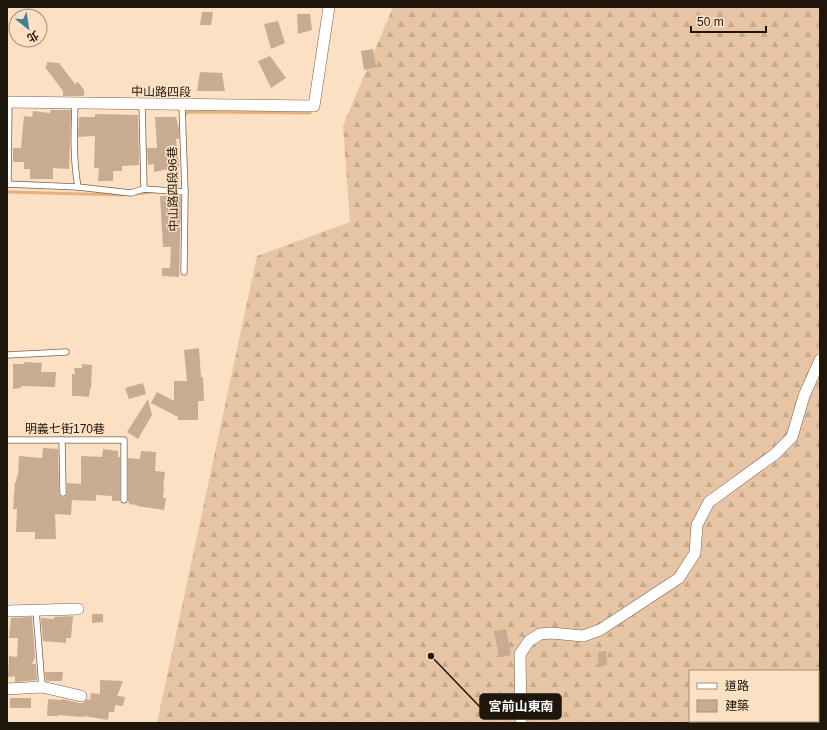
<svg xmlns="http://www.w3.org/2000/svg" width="827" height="730" font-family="Helvetica,'Noto Sans TC',sans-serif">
	<defs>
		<pattern id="forest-firs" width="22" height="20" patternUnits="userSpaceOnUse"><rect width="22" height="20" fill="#e7c5a4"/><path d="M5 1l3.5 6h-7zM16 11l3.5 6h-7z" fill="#c6a88c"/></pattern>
	</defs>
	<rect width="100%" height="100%" fill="#fce0c4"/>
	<path fill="url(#forest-firs)" fill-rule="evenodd" d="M393,7H820V723H157L257,256L350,222L343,126ZM690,671H818V721H690Z"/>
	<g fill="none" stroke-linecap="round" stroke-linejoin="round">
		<g stroke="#e5b27d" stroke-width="3">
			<path d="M184,117V115L188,112L310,113"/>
			<path d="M7,192L123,195"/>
			<path d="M135,194L153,192"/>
		</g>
	</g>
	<g fill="#c7ac92">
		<path d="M202,12H213L211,25H200Z"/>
		<path d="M297,14H310L312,30L298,34Z"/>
		<path d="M278,21L285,43L271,49L264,24Z"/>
		<path d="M373,49L376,67L364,70L361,51Z"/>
		<path d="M270,56L286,78L271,88L258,61Z"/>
		<path d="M47,62L59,63L75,84L78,82L84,90V96H63V91L45,67L47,65Z"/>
		<path d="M200,72L222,73L225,91H197Z"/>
		<path d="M51,110H71L69,169L53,168V179H30V169H24V162H13V148H21L24,116L32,117L33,111L50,113Z"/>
		<path d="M95,114L138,115L139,165L122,166V171H113V181H98L99,168H94L95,136L78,137L79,117H95Z"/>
		<path d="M155,117H176L179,129V139H176L179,167L154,172V164L148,165L147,148H157Z"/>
		<path d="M160,196H181L179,277L162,276V268H170L171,247H163Z"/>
		<path d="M199,348L201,377H203L204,401H198V420H178V417L151,403L157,392L174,401V381H187L184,350Z"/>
		<path d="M24,362L42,363L41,372H56L55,387L21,386V388L13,389V364H24Z"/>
		<path d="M82,364L92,365L91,388H90L89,397L80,396H72V374H75L74,368H82Z"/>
		<path d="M143,383L146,394L129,399L125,388Z"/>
		<path d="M148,399L152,415L138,439L127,432Z"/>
		<path d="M43,448L58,449L59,493L60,496L63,497H65L67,495V483L81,484V456L102,457L103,449L118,451V457H120V501H112V496L96,495V501L72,500L71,515L55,514L56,539H35V532H16L17,509H13L15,482H16L17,476H18L19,456L42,458Z"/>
		<path d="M141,451L156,452L155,471L165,472L163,487H164L163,498H166L164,510L137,506V505L129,504V502H128V458L140,459Z"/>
		<path d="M92,614H103V622L92,623Z"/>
		<path d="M73,616L71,638H66V643L43,641L41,618L54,619V617Z"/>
		<path d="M32,617L35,657L32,664H36L37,680L15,682V676L8,677L9,656L17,657L18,638H9L11,618Z"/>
		<path d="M506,629L511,655L499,657L494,631Z"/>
		<path d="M606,651L607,665L599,666L598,652Z"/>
		<path d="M45,672H63L62,681H46Z"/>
		<path d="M100,680L123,681L117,696L125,697L123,706L115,705L114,712H109L108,720L84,716L83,717L58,715V716H47L48,699L62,700V699L79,703H83L87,699L90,700L91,693L100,694Z"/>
		<rect x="10" y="698" width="21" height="10"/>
	</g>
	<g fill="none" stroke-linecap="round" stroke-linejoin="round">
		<defs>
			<g id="service">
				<path d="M75,103C74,132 73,159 78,187"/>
				<path d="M142,104L144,189"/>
				<path d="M182,105L185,192L184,272"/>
				<path d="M7,184L78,187L131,193L144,189L185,192"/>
				<path d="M8,184L9,102"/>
				<path d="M7,355L66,352"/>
				<path d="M7,440H124V500"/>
				<path d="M62,440L63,493"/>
				<path d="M36,610L42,687"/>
			</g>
			<g id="minor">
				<path d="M7,102L314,106L329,7"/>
				<path d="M7,611L78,609"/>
				<path d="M7,689L42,687L81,696"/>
				<path d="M521,723L520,654L529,641L540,634L551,633L583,636L600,630L679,578L695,553L697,525L709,502L775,454L792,437L804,396L820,360"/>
			</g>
		</defs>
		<use href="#service" stroke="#7a624a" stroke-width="7"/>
		<use href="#minor" stroke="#7a624a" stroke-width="12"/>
		<use href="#service" stroke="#fff" stroke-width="5.5"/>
		<use href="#minor" stroke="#fff" stroke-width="11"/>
	</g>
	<g text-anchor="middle" stroke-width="3" stroke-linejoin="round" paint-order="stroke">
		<g font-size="12" fill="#1e150b" stroke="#fce0c4">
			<text transform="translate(161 92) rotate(1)" y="4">中山路四段</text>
			<text transform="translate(173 189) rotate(-91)" y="4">中山路四段96巷</text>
			<text x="65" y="433">明義七街170巷</text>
		</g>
	</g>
	<path fill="none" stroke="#1e150b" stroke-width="1.5" d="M431 656L480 707"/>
	<circle fill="#1e150b" stroke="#fce0c4" stroke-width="1.5" cx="431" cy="656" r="4"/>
	<rect fill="#1e150b" stroke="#1e150b" stroke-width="1.5" x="480" y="694" width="81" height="25" rx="4"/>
	<g font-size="13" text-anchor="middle" font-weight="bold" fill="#fff">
		<text x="521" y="711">宮前山東南</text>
	</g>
	<rect width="827" height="730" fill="none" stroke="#1e150b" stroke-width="16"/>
	<rect x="689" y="670" width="130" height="52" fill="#fce0c4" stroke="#a38f7a"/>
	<rect x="697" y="683" width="20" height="6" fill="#ffffff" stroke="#a38f7a"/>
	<text x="725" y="690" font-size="12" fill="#1e150b">道路</text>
	<rect x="697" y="700" width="20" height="12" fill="#c7ac92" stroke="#a38f7a"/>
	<text x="725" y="710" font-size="12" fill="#1e150b">建築</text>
	<g transform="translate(28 28) rotate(150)"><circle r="19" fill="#fce0c4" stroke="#a38f7a"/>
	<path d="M0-3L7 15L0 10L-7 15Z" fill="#408293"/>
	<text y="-6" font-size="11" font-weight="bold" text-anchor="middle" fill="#1e150b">北</text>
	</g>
	<path d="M691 26v6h75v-6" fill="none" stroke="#1e150b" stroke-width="2"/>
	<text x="697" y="26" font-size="12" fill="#1e150b" stroke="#fce0c4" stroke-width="3" paint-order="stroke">50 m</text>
</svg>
